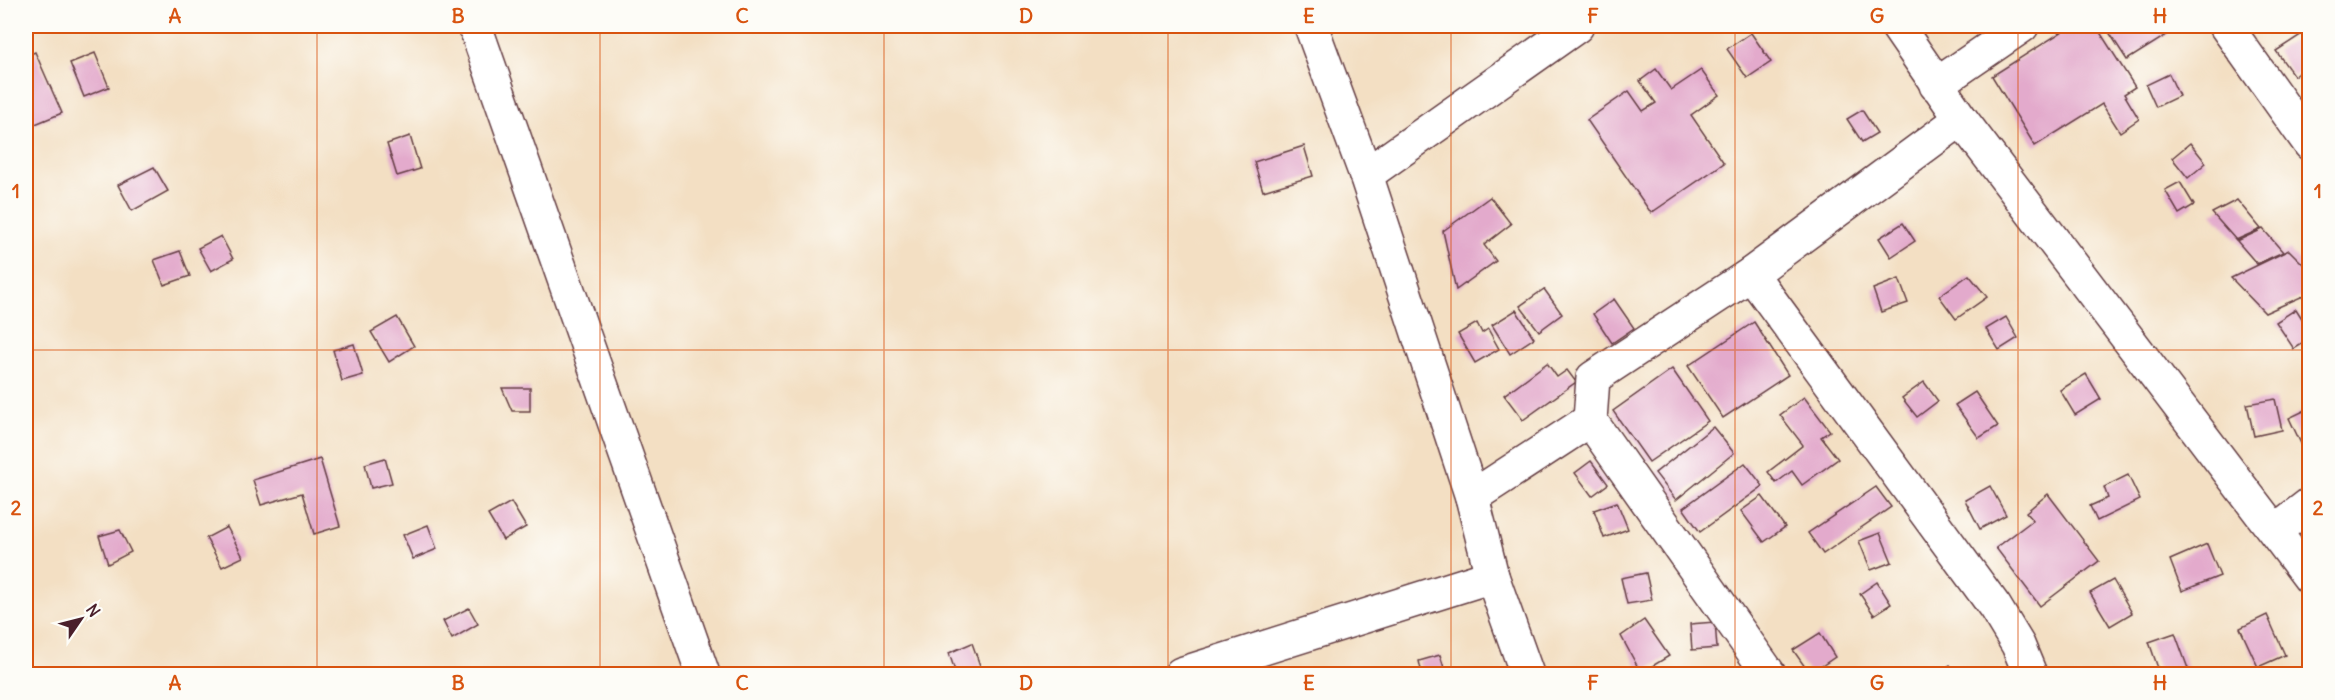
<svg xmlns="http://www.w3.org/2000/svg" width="2335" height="700" font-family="Delius,sans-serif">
	<rect width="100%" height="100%" fill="#fdfcf7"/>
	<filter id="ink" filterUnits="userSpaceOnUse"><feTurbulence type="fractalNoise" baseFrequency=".0167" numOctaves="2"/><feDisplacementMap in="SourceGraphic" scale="12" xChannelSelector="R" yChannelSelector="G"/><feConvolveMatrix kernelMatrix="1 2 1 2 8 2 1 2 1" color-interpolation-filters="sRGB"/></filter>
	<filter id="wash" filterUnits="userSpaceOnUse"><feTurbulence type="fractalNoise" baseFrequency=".008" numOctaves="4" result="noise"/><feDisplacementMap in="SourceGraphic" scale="24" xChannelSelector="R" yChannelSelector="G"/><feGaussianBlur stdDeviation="1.35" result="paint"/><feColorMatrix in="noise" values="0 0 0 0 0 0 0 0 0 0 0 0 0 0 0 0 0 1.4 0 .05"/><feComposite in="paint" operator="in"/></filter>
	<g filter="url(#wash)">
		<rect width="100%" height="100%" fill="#f3dfc3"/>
		<g id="blocks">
			<g fill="#e3aacc">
				<path d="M2071,26H2096L2135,87L2124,94L2139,119L2120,132L2102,104L2035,146L1992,76Z"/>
				<path d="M2105,26H2181L2127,60Z"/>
				<path d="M1751,33L1771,62L1747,78L1727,49Z"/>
				<path d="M2302,34L2310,45V65L2294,76L2276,51Z"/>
				<path d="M35,52L62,113L28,127L26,120V56Z"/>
				<path d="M95,53L109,87L84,97L70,63Z"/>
				<path d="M1656,69L1671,90L1701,70L1719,95L1691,115L1724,163L1651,213L1587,120L1629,91L1643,111L1656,103L1640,81Z"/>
				<path d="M2169,74L2179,96L2156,107L2146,85Z"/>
				<path d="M1862,110L1877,133L1862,142L1847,119Z"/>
				<path d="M410,136L420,169L397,176L387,144Z"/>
				<path d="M2190,143L2206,163L2188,178L2172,158Z"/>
				<path d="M1304,146L1313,176L1263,191L1254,162Z"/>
				<path d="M154,167L168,191L132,211L118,185Z"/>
				<path d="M2180,182L2194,205L2179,214L2165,190Z"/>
				<path d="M1490,197L1511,224L1484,245L1496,261L1456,290L1443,231Z"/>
				<path d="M2237,200L2261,229L2236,240L2212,213Z"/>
				<path d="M1903,223L1915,241L1891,257L1879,238Z"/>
				<path d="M2263,229L2283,252L2257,264L2237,241Z"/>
				<path d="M221,236L233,259L211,271L198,248Z"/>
				<path d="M2289,250L2310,271V293L2265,313L2231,278Z"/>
				<path d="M180,251L190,276L164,285L154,260Z"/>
				<path d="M1969,275L1987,297L1956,319L1939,296Z"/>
				<path d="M1899,279L1908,303L1881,312L1873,289Z"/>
				<path d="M1544,289L1562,314L1539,331L1520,306Z"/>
				<path d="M1614,299L1634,328L1612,343L1593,314Z"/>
				<path d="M2296,309L2310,331V339L2294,349L2276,322Z"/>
				<path d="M1516,310L1534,338L1510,354L1492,325Z"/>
				<path d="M397,317L414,346L389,362L371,332Z"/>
				<path d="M2006,317L2018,338L1999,350L1986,329Z"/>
				<path d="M1754,322L1788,375L1723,418L1688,366Z"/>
				<path d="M1477,323L1482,333L1488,329L1499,349L1475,363L1458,334Z"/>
				<path d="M354,344L363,375L342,381L333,350Z"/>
				<path d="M1547,363L1557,377L1567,370L1576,382L1523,420L1504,395Z"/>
				<path d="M1672,369L1708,421L1649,462L1613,411Z"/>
				<path d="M2086,374L2101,399L2075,415L2060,390Z"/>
				<path d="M1924,382L1938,401L1917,417L1902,398Z"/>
				<path d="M502,388H530V411H512Z"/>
				<path d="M1975,392L1998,426L1979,438L1955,405Z"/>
				<path d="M1804,397L1830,431L1821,437L1838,459L1802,485L1792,471L1776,483L1768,472L1803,445L1780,415Z"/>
				<path d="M2275,399L2282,430L2254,436L2247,404Z"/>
				<path d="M2310,408V447L2304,450L2289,418Z"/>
				<path d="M1713,427L1734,453L1676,500L1655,473Z"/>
				<path d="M385,458L392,483L371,488L365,464Z"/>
				<path d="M320,459L340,526L314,534L302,493L261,505L253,480Z"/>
				<path d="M1591,461L1608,484L1592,496L1575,473Z"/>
				<path d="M1745,463L1763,486L1700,532L1683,508Z"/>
				<path d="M2128,475L2140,500L2097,521L2090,506L2108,498L2104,487Z"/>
				<path d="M1990,486L2006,515L1980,529L1965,500Z"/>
				<path d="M1876,487L1891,507L1823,554L1808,533Z"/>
				<path d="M2048,494L2099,561L2040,606L1996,548L2033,520L2026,512Z"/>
				<path d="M1762,496L1785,527L1764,542L1741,511Z"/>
				<path d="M511,502L526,527L503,540L488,515Z"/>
				<path d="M1617,502L1628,529L1604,538L1594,510Z"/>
				<path d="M428,525L437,549L413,559L403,535Z"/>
				<path d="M227,527L243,557L222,567L206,538Z"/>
				<path d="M120,530L131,552L108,564L99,536Z"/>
				<path d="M1880,533L1892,562L1871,570L1859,541Z"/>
				<path d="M2207,544L2220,576L2182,591L2170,560Z"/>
				<path d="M1646,573L1652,600L1627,604L1621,578Z"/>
				<path d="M2113,580L2132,613L2110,626L2090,593Z"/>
				<path d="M1877,582L1891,604L1874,615L1860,594Z"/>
				<path d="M469,608L478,624L452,639L443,621Z"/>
				<path d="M2267,615L2285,655L2258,667L2240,628Z"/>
				<path d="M1644,620L1669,656L1641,673L1621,636Z"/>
				<path d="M1715,622L1717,648L1692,650L1690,624Z"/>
				<path d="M1820,633L1835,657L1810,674L1793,650Z"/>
				<path d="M2175,633L2190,674H2160L2149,642Z"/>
				<path d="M972,643L983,674H956L949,653Z"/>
				<path d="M1440,655L1446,674H1422L1419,661Z"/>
				<path d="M1950,665L1956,674H1936Z"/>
				<path d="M1315,670L1316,674H1301Z"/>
			</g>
		</g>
	</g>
	<g filter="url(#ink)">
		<use href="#blocks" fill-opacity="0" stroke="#633c42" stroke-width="1.5"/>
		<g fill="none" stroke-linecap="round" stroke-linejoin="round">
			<defs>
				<g id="minor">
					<path d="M475,26L703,674"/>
					<path d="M1897,26L1961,119L2310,578"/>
					<path d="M2226,26L2310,144"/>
					<path d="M1936,85L2022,26"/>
					<path d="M1366,175L1577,26"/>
					<path d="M1751,274L1995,607L2018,645L2030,674"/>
					<path d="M1472,497L1590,420"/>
					<path d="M2275,531L2310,504"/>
					<path d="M1181,674L1492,576"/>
					<path d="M1769,674L1590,420L1593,378L1751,274L1961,119"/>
				</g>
				<path id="tertiary" d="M1311,26L1366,175L1472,497L1492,576L1527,674"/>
			</defs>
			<use href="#minor" stroke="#633c42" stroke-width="36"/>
			<use href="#tertiary" stroke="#633c42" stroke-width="36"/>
			<use href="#minor" stroke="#fff" stroke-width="33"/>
			<use href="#tertiary" stroke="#fff" stroke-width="33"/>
		</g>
	</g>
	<path fill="none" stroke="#d8530f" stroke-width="1.5" stroke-opacity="0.55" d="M317,26V674M600,26V674M884,26V674M1168,26V674M1451,26V674M1735,26V674M2018,26V674M26,350H2310"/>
	<rect width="2335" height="700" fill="none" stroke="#fdfcf7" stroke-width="66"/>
	<g transform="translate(81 619) rotate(55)" stroke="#fdfcf7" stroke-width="4.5" paint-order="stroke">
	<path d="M0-4.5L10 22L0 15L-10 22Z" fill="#4a1f2b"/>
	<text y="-9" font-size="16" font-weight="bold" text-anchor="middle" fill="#4a1f2b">N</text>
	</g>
	<rect x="33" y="33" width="2269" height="634" fill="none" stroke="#d8530f" stroke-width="2"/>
	<g font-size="20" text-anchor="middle" font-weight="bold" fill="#d8530f">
		<text x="175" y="23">A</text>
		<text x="458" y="23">B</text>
		<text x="742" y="23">C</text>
		<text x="1026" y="23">D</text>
		<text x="1309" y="23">E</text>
		<text x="1593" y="23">F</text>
		<text x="1877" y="23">G</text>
		<text x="2160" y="23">H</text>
		<text x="16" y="198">1</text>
		<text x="2318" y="198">1</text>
		<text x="16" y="515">2</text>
		<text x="2318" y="515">2</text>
		<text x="175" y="690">A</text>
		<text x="458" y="690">B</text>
		<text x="742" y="690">C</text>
		<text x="1026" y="690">D</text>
		<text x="1309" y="690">E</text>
		<text x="1593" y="690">F</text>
		<text x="1877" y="690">G</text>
		<text x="2160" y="690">H</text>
	</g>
</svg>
